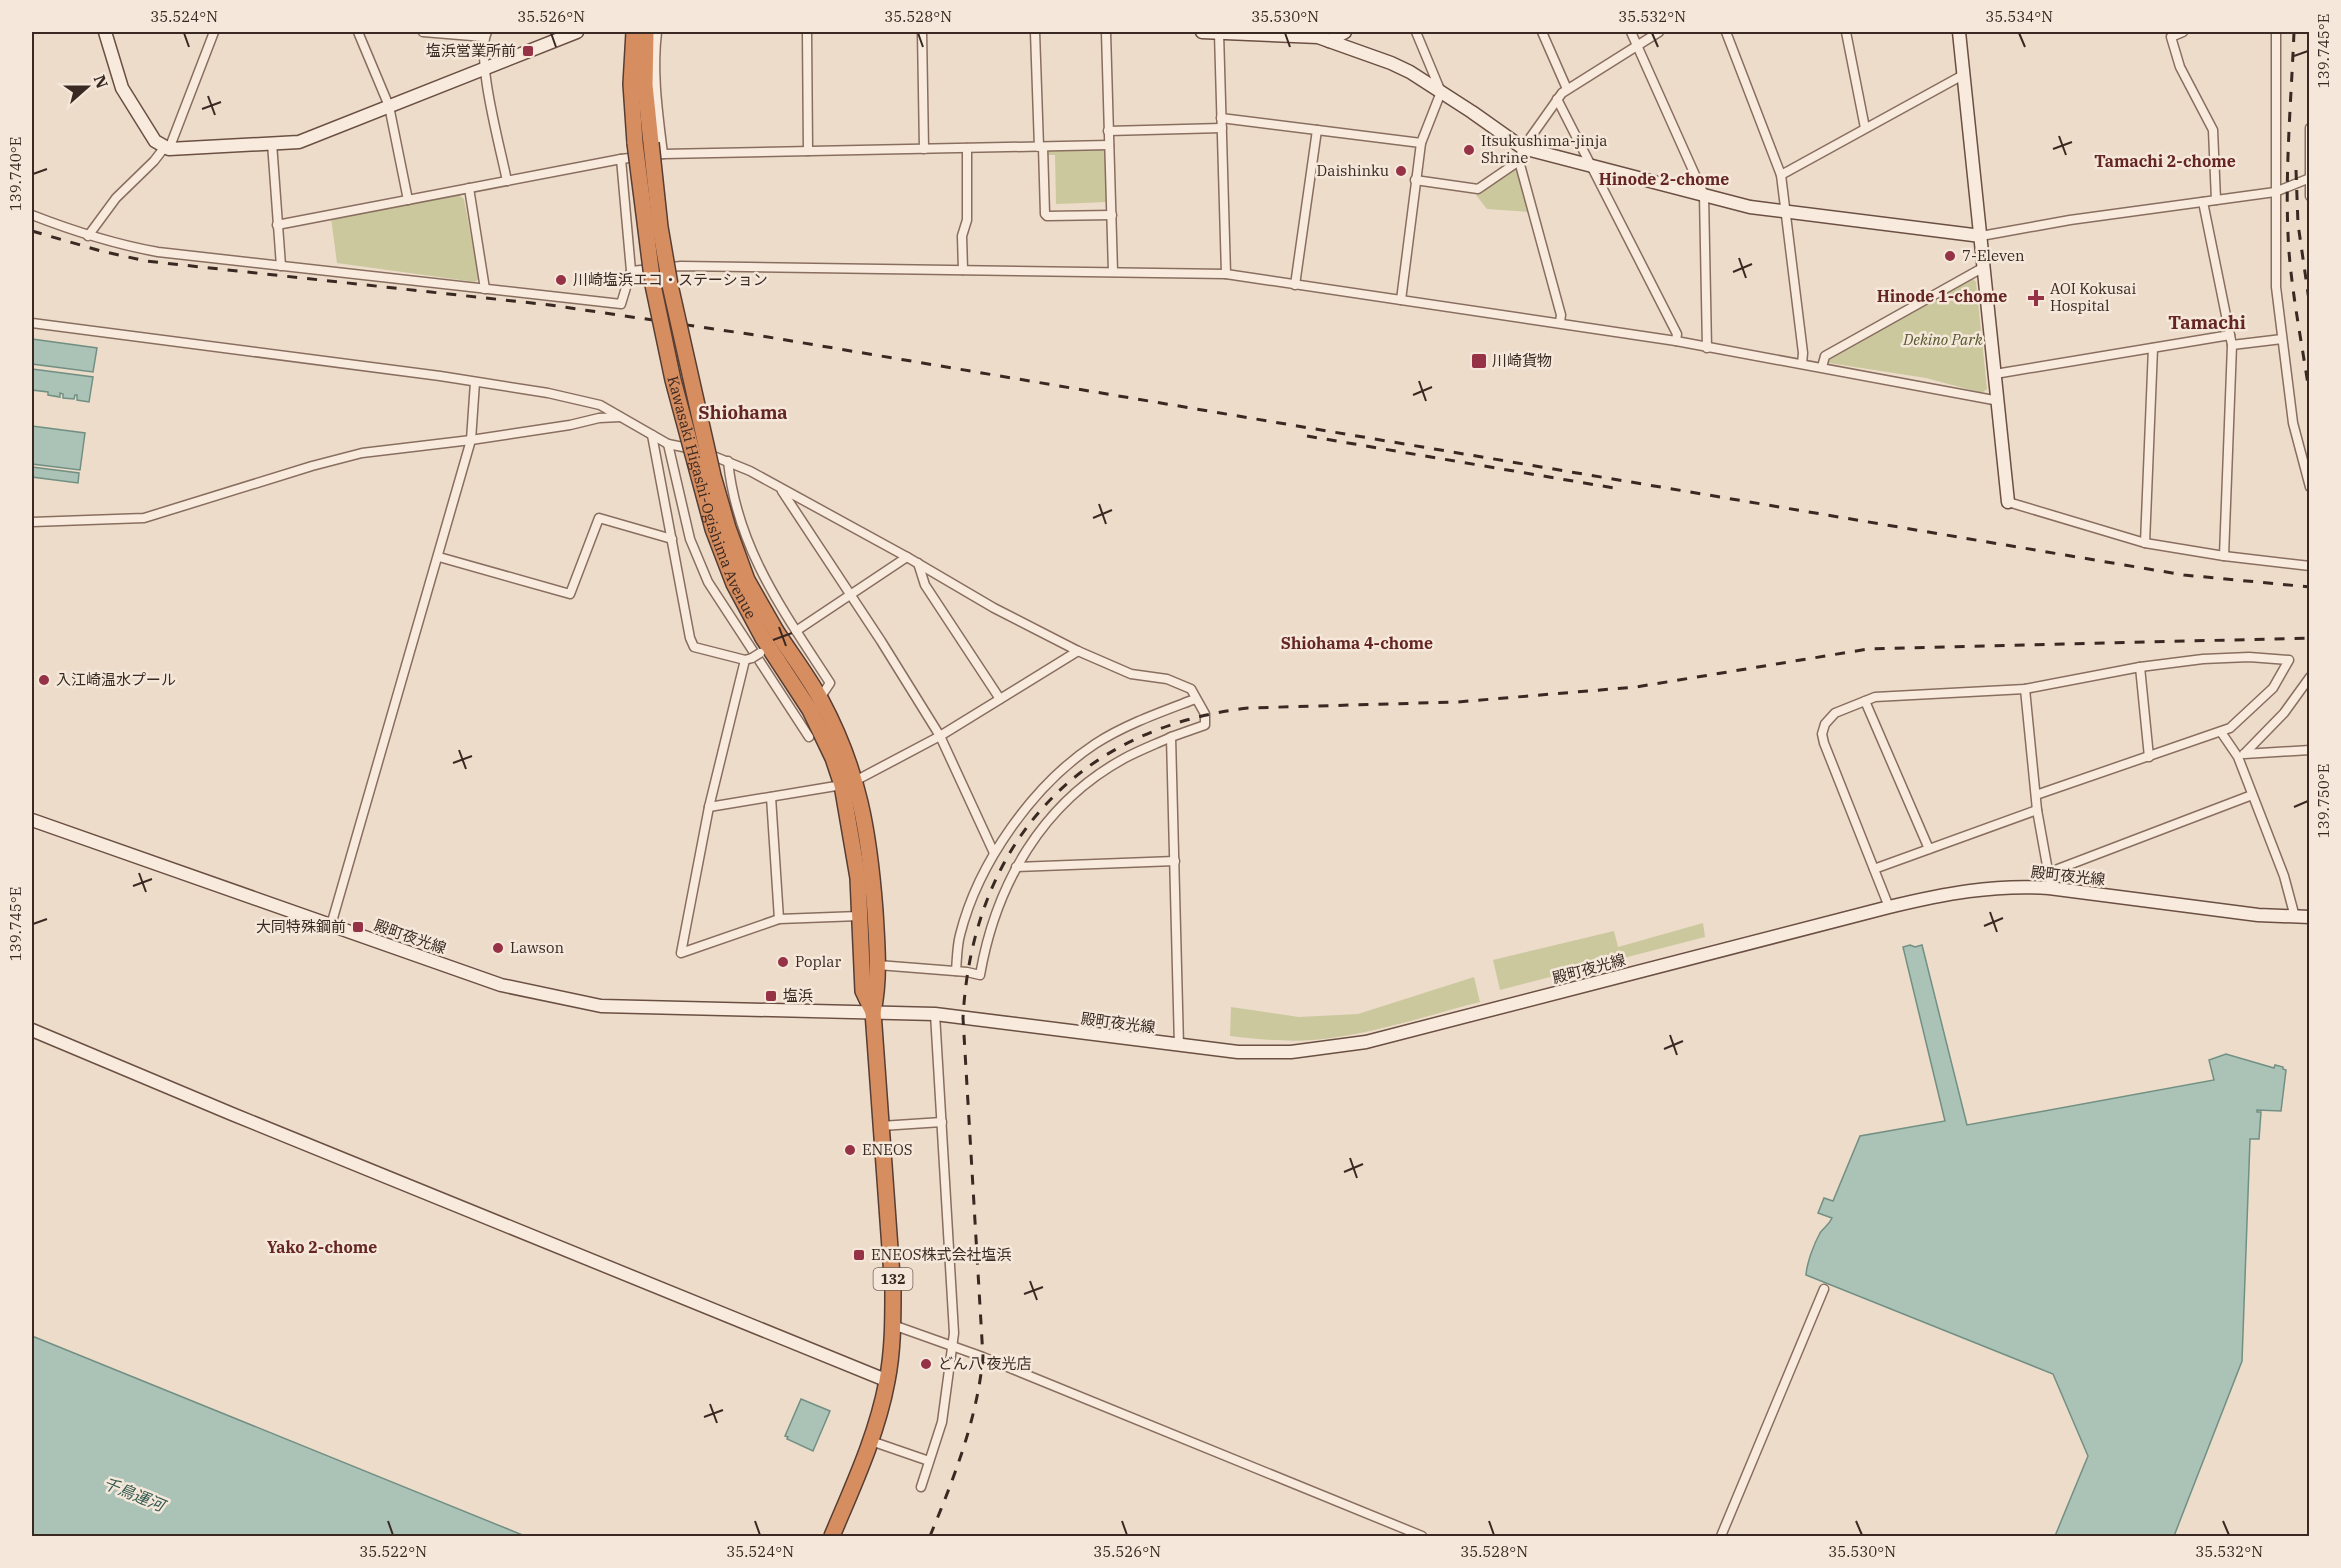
<svg xmlns="http://www.w3.org/2000/svg" width="2341" height="1568" font-family="'IBM Plex Serif','Noto Sans JP',serif">
	<rect width="100%" height="100%" fill="#eddcca"/>
	<g fill="#cbc89e">
		<path d="M1101,148L1107,154L1108,202L1056,204L1055,155H1047L1048,152L1050,150Z"/>
		<path d="M1513,169H1517L1528,212L1487,209L1476,195Z"/>
		<path d="M459,195L464,199L479,279L475,282L337,263L331,218Z"/>
		<path d="M1972,278L1976,282L1987,389L1982,393L1926,378L1829,363V358Z"/>
		<path d="M1703,923L1705,937L1500,990L1493,960L1614,931L1618,947Z"/>
		<path d="M1474,977L1480,1002C1425,1016 1370,1035 1313,1040C1285,1042 1257,1039 1230,1036L1231,1007L1299,1017L1358,1014Z"/>
	</g>
	<g fill="#abc2b7" stroke="#719083" stroke-width="1.5">
		<path d="M32,339L97,348L93,372L32,364Z"/>
		<path d="M32,369L93,377L89,402L77,400V395H75L74,399L63,398V394L60,393V397L48,395V392L32,390Z"/>
		<path d="M32,426L85,433L80,470L32,464Z"/>
		<path d="M32,467L79,473L78,483L32,477Z"/>
		<path d="M1910,945L1915,947L1922,945L1967,1125L2214,1080L2209,1060L2226,1054L2274,1068L2275,1065L2283,1067V1069L2286,1070L2281,1111L2257,1110V1112H2261L2259,1139H2250L2242,1361L2174,1536H2055L2088,1456L2053,1374L1806,1275C1807,1262 1814,1244 1820,1233C1824,1227 1829,1225 1832,1218L1818,1213L1824,1198L1833,1201L1860,1136L1945,1121L1903,947Z"/>
		<path d="M32,1336L525,1536H32Z"/>
		<path d="M801,1399L830,1411L813,1451L787,1439L788,1437L785,1436Z"/>
	</g>
	<g fill="none" stroke-linecap="round" stroke-linejoin="round">
		<defs>
			<g id="street">
				<path d="M358,32L389,106L408,200"/>
				<path d="M423,32L484,37"/>
				<path d="M487,32C475,57 501,150 507,181"/>
				<path d="M657,32C652,73 658,113 663,154"/>
				<path d="M807,32L808,151"/>
				<path d="M922,32L924,149"/>
				<path d="M1035,32L1039,147"/>
				<path d="M1106,32L1113,272"/>
				<path d="M1542,32L1567,89"/>
				<path d="M1631,32L1704,195L1707,348"/>
				<path d="M1726,32L1781,175L1803,353L1802,364"/>
				<path d="M1846,32L1865,128"/>
				<path d="M2183,32L2171,37L2180,67L2213,130L2216,200"/>
				<path d="M2276,32V287L2293,423L2310,487"/>
				<path d="M1219,33L1226,274"/>
				<path d="M1557,99L1677,334L1676,341"/>
				<path d="M1221,118L1421,143"/>
				<path d="M2310,128V196"/>
				<path d="M1108,131L1222,128"/>
				<path d="M272,143L281,266"/>
				<path d="M1043,147L1045,214L1047,216L1112,215"/>
				<path d="M169,149L214,32"/>
				<path d="M621,159L631,271"/>
				<path d="M1781,175L1963,75"/>
				<path d="M1415,180L1478,189L1519,161"/>
				<path d="M469,188L485,289"/>
				<path d="M2203,202L2232,345L2224,556"/>
				<path d="M32,215C73,231 114,244 158,252L621,304L631,271L681,266L1226,274L1676,341L1999,401"/>
				<path d="M277,225L621,159L663,154L1109,145"/>
				<path d="M88,236L116,198L154,161L164,148"/>
				<path d="M1981,236L2070,220L2275,192L2310,178"/>
				<path d="M963,270L962,236L967,220V148"/>
				<path d="M1295,285L1317,130"/>
				<path d="M1401,300L1421,143L1441,92L1416,32"/>
				<path d="M1560,322L1561,315L1519,161L1523,148L1562,93L1659,32"/>
				<path d="M32,323L440,376L548,393L600,405L668,444L693,449"/>
				<path d="M2232,345L2282,339"/>
				<path d="M1822,367L1825,356L1984,267"/>
				<path d="M1995,374L2230,335"/>
				<path d="M652,435L690,638L694,647L745,660"/>
				<path d="M668,444L690,539L708,582L809,737"/>
				<path d="M706,453L750,471L907,557L994,608L1078,651L1131,674L1167,679L1191,689L1205,714V725L1171,737L1179,1046"/>
				<path d="M728,461C737,549 784,612 830,683L820,698"/>
				<path d="M782,491L881,641L940,736L994,853"/>
				<path d="M2008,502L2145,543L2224,556L2310,566"/>
				<path d="M32,522L144,518L312,466L362,453L471,440L570,425L599,418L620,417"/>
				<path d="M2145,543L2153,348"/>
				<path d="M439,557L570,594L599,518L672,539"/>
				<path d="M918,563L925,585L1000,699"/>
				<path d="M796,631L907,557"/>
				<path d="M752,658L745,660L709,807L681,953L779,919L859,916"/>
				<path d="M2140,667L2149,757"/>
				<path d="M2025,689L2037,810L2050,882"/>
				<path d="M1865,701L1929,849"/>
				<path d="M2221,732L2238,757L2284,876L2295,917"/>
				<path d="M2245,753L2284,713L2310,677"/>
				<path d="M2244,754L2310,750"/>
				<path d="M771,797L779,919"/>
				<path d="M709,807L842,785L855,781L940,736L1078,651"/>
				<path d="M1016,867L1175,861"/>
				<path d="M1874,869L2037,810"/>
				<path d="M2050,880L2058,869L2252,795"/>
				<path d="M1889,907L1824,743L1822,734L1825,724L1835,713L1875,697L2025,689L2140,667L2203,659L2249,657L2289,660L2273,688L2230,728L2036,795"/>
				<path d="M331,925L471,440L475,382"/>
				<path d="M878,965L967,972L980,975C996,884 1042,803 1125,758C1140,750 1156,744 1171,737"/>
				<path d="M956,971C957,959 957,946 960,935C978,863 1033,785 1095,744C1126,724 1161,712 1195,699"/>
				<path d="M881,1126L942,1122"/>
				<path d="M893,1325L983,1357L1422,1536"/>
				<path d="M871,1441L929,1461"/>
				<path d="M921,1487L942,1422L954,1333L935,1014"/>
				<path d="M1721,1536L1824,1289"/>
			</g>
			<g id="secondary">
				<path d="M105,32L122,88L155,141L169,149L299,142L577,32"/>
				<path d="M1202,32L1318,37L1391,63L1410,72L1472,112L1523,148L1750,207L1981,236"/>
				<path d="M1959,32L2008,502"/>
				<path d="M1329,41L1345,32"/>
				<path d="M32,820L501,985L601,1006L935,1014L1238,1052H1291L1366,1042L1889,907C1943,894 1994,884 2049,888L2258,915L2310,917"/>
				<path d="M32,1030L232,1114L888,1381"/>
			</g>
			<g id="highway">
				<path d="M634,32L631,84L635,143"/>
				<path d="M646,32L645,85L651,143"/>
				<path d="M776,631C791,654 808,676 821,700C859,771 869,832 875,911C877,945 880,978 873,1012L893,1290C893,1320 893,1351 887,1381C877,1435 853,1486 832,1536"/>
				<path d="M763,638L810,710L833,758L842,785L858,878L863,991L873,1012"/>
			</g>
		</defs>
		<use href="#street" stroke="#896e5f" stroke-width="11"/>
		<use href="#secondary" stroke="#6b4f42" stroke-width="15"/>
		<use href="#highway" stroke="#573d33" stroke-width="18"/>
		<use href="#street" stroke="#f8ebde" stroke-width="8"/>
		<use href="#secondary" stroke="#f8ebde" stroke-width="12"/>
		<use href="#highway" stroke="#d68e61" stroke-width="15"/>
		<g stroke="#3a2922" stroke-width="3" stroke-dasharray="10 10" stroke-linecap="butt">
			<path d="M2294,32C2291,105 2284,179 2289,252C2293,301 2303,349 2310,398"/>
			<path d="M2296,170L2298,224L2310,307"/>
			<path d="M32,231L101,251L146,261L550,305L762,336L2184,575L2310,587"/>
			<path d="M1307,436L1614,488"/>
			<path d="M930,1536C954,1478 977,1420 983,1357L963,1018C972,846 1076,728 1248,708L1457,702L1636,687L1868,649L2310,638"/>
		</g>
		<defs>
			<path id="street-bridge" d="M752,658L760,653"/>
			<g id="highway-bridge">
				<path id="s1" d="M635,143L653,285L673,380L713,529L734,584L763,638"/>
				<path d="M651,143L660,227L670,285L713,476L728,528L747,580L776,631"/>
			</g>
		</defs>
		<use href="#street-bridge" stroke="#896e5f" stroke-width="11" stroke-linecap="butt"/>
		<use href="#highway-bridge" stroke="#573d33" stroke-width="18" stroke-linecap="butt"/>
		<use href="#street-bridge" stroke="#f8ebde" stroke-width="8"/>
		<use href="#highway-bridge" stroke="#d68e61" stroke-width="15"/>
	</g>
	<path fill="none" stroke="#3a2922" stroke-width="2" d="M184,33L189,47M551,33L556,47M918,33L923,47M1285,33L1290,47M1652,33L1658,47M2019,33L2025,47M2294,56L2308,51M208,96L215,115M202,109L221,102M2059,136L2066,155M2053,149L2072,142M33,174L47,169M1739,258L1746,278M1733,272L1752,264M1419,381L1426,401M1413,395L1432,387M1099,504L1106,524M1093,518L1112,510M779,627L786,646M773,640L792,633M459,750L466,769M453,763L472,756M2294,807L2308,801M139,873L146,892M133,886L152,879M1990,912L1997,932M33,924L47,919M1984,926L2003,918M1670,1035L1677,1055M1664,1049L1683,1041M1350,1158L1357,1178M1344,1172L1363,1164M1030,1281L1037,1300M1024,1294L1043,1287M710,1404L717,1423M704,1417L723,1410M388,1521L393,1535M755,1521L760,1535M1122,1521L1127,1535M1489,1521L1494,1535M1856,1521L1862,1535M2223,1521L2229,1535"/>
	<g fill="#953245" stroke="#f5e8da" stroke-width="2">
		<rect x="522" y="45" width="12" height="12" rx="3"/>
		<circle cx="1469" cy="150" r="6"/>
		<circle cx="1401" cy="171" r="6"/>
		<circle cx="1950" cy="256" r="6"/>
		<circle cx="561" cy="280" r="6"/>
		<path d="M2033 289h6v6h6v6h-6v6h-6v-6h-6v-6h6z"/>
		<rect x="1471" y="353" width="16" height="16" rx="3"/>
		<circle cx="44" cy="680" r="6"/>
		<rect x="352" y="921" width="12" height="12" rx="3"/>
		<circle cx="498" cy="948" r="6"/>
		<circle cx="783" cy="962" r="6"/>
		<rect x="765" y="990" width="12" height="12" rx="3"/>
		<circle cx="850" cy="1150" r="6"/>
		<rect x="853" y="1249" width="12" height="12" rx="3"/>
		<circle cx="926" cy="1364" r="6"/>
	</g>
	<g text-anchor="middle" stroke-width="5" stroke-linejoin="round" paint-order="stroke">
		<rect fill="#f5e8da" stroke="#726259" stroke-width="1.5" x="873.5" y="1268" width="39" height="22" rx="4.5"/>
		<g font-size="14" font-weight="bold" fill="#3a2922">
			<text x="893" y="1284">132</text>
		</g>
		<g font-size="15" fill="#3a2922" stroke="#f5e8da" text-anchor="start">
			<text x="516" y="56" text-anchor="end">塩浜営業所前</text>
			<text x="1481" y="146">Itsukushima-jinja<tspan x="1481" dy="17">Shrine</tspan></text>
			<text x="1389" y="176" text-anchor="end">Daishinku</text>
			<text x="1962" y="261">7-Eleven</text>
			<text x="573" y="285">川崎塩浜エコ・ステーション</text>
			<text x="2050" y="294">AOI Kokusai<tspan x="2050" dy="17">Hospital</tspan></text>
			<text x="1492" y="366">川崎貨物</text>
			<text x="56" y="685">入江崎温水プール</text>
			<text x="346" y="932" text-anchor="end">大同特殊鋼前</text>
			<text x="510" y="953">Lawson</text>
			<text x="795" y="967">Poplar</text>
			<text x="783" y="1001">塩浜</text>
			<text x="862" y="1155">ENEOS</text>
			<text x="871" y="1260">ENEOS株式会社塩浜</text>
			<text x="938" y="1369">どん八 夜光店</text>
		</g>
		<g font-size="15" font-style="italic" fill="#52562a" stroke="#f5e8da">
			<text x="1943" y="345">Dekino Park</text>
		</g>
		<g font-size="15" fill="#3a2922" stroke="#f5e8da">
			<text dy="5" stroke="none"><textPath href="#s1" startOffset="364">Kawasaki Higashi-Ogishima Avenue</textPath></text>
			<text transform="translate(2068 876) rotate(6)" y="5">殿町夜光線</text>
			<text transform="translate(410 937) rotate(19)" y="5">殿町夜光線</text>
			<text transform="translate(1589 969) rotate(-15)" y="5">殿町夜光線</text>
			<text transform="translate(1118 1023) rotate(7)" y="5">殿町夜光線</text>
		</g>
		<g font-size="16" font-weight="bold" fill="#652623" stroke="#f5e8da">
			<text x="2165" y="167">Tamachi 2-chome</text>
			<text x="1664" y="185">Hinode 2-chome</text>
			<text x="1942" y="302">Hinode 1-chome</text>
			<text x="1357" y="649">Shiohama 4-chome</text>
			<text x="322" y="1253">Yako 2-chome</text>
		</g>
		<g font-size="16" font-style="italic" fill="#325950" stroke="#f5e8da">
			<text transform="translate(134 1494) rotate(22)" y="6">千鳥運河</text>
		</g>
		<g font-size="18" font-weight="bold" fill="#652623" stroke="#f5e8da">
			<text x="2207" y="329">Tamachi</text>
			<text x="743" y="419">Shiohama</text>
		</g>
	</g>
	<rect width="2341" height="1568" fill="none" stroke="#f5e8da" stroke-width="66"/>
	<g transform="translate(87 87) rotate(69)" stroke="#f5e8da" stroke-width="4.5" paint-order="stroke">
	<path d="M0-4.5L10 22L0 15L-10 22Z" fill="#3a2922"/>
	<text y="-9" font-size="16" font-weight="bold" text-anchor="middle" fill="#3a2922">N</text>
	</g>
	<rect x="33" y="33" width="2275" height="1502" fill="none" stroke="#3a2922" stroke-width="2"/>
	<g font-size="15" text-anchor="middle" fill="#3a2922">
		<text x="184" y="22">35.524°N</text>
		<text x="551" y="22">35.526°N</text>
		<text x="918" y="22">35.528°N</text>
		<text x="1285" y="22">35.530°N</text>
		<text x="1652" y="22">35.532°N</text>
		<text x="2019" y="22">35.534°N</text>
		<text transform="translate(2324 51) rotate(-90)" y="5">139.745°E</text>
		<text transform="translate(16 174) rotate(-90)" y="5">139.740°E</text>
		<text transform="translate(2324 801) rotate(-90)" y="5">139.750°E</text>
		<text transform="translate(16 924) rotate(-90)" y="5">139.745°E</text>
		<text x="393" y="1557">35.522°N</text>
		<text x="760" y="1557">35.524°N</text>
		<text x="1127" y="1557">35.526°N</text>
		<text x="1494" y="1557">35.528°N</text>
		<text x="1862" y="1557">35.530°N</text>
		<text x="2229" y="1557">35.532°N</text>
	</g>
</svg>
